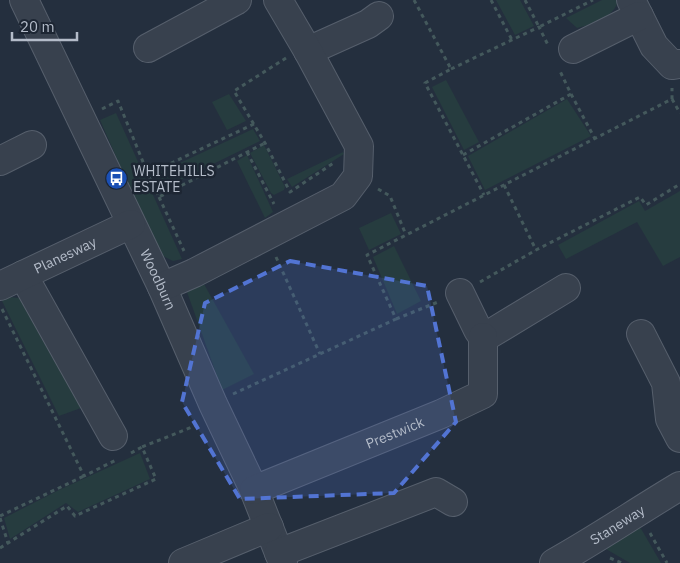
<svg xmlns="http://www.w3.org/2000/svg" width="680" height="563" font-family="'IBM Plex Sans',sans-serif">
	<rect width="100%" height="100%" fill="#242f3e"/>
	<g fill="#263c3f">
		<path d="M496,0H520L534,26L515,35Z"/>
		<path d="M602,0H618C616,16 591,25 577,28L566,18Z"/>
		<path d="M446,80L479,142L464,150L432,87Z"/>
		<path d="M229,94L246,121L227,130L212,102Z"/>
		<path d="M567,99L591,136L485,190L468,156Z"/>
		<path d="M116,113L182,259L173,261L163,256L147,227L100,120Z"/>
		<path d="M253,129L260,141L160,190L154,175Z"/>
		<path d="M264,145L285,187L284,190L274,195L271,193L250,153Z"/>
		<path d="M343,152L344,154L292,187L287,179Z"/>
		<path d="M247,155L273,212L265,218L237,161Z"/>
		<path d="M680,191V257L663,266L637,222L566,259L558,245L639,201L645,211Z"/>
		<path d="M391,213L401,234L369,250L359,228Z"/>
		<path d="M394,246L421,301L397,314L373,257Z"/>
		<path d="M204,284L254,374L222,390L187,292Z"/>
		<path d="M9,297L19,298L81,408L59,416L1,299Z"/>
		<path d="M140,453L150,479L78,512L66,503L10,539L4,518L59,490Z"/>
		<path d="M640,527L661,563H630L606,549Z"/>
	</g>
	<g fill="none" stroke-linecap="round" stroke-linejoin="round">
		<defs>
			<g id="minor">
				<path id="s1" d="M24,0L162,287L213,404L254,490L283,563"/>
				<path d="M631,0L654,46L672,65L680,64"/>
				<path d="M148,48L237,0"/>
				<path d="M573,49L639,16"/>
				<path d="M308,51L368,24L379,16"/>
				<path d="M0,161L32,145"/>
				<path d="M23,275L113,436"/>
				<path id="s2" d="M0,286L131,224"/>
				<path d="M162,287L194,273L343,196L358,176L359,146L308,51L278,0"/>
				<path d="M460,293L478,330L483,337L490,334L566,288"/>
				<path d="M641,334L666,383L670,419L680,438"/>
				<path id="s3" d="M254,490L441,414L483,394V337"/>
				<path d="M279,553L436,492L453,502"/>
				<path d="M183,563L269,527"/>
				<path id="s4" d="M554,563C597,539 638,511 680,486"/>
			</g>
		</defs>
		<use href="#minor" stroke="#565f6c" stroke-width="30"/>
		<g stroke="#44595c" stroke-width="3" stroke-dasharray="4 4" stroke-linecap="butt">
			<path d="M414,0L451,69L425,83L484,195"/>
			<path d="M491,0L512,40"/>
			<path d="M525,0L539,27L593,0"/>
			<path d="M286,58L234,91L265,143L290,192L335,162"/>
			<path d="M451,69L539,27L549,47"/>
			<path d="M571,94L595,139"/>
			<path d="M672,99L680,113"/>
			<path d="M102,109L118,101L148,174"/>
			<path d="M254,124L148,174L159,197L265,143"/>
			<path d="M247,152L274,204"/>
			<path d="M463,155L571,94L559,69"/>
			<path d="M504,185L536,250"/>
			<path d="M378,189L390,196L406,235"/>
			<path d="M159,197L184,251"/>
			<path d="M276,257L320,354"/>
			<path d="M480,282L536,250L640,197L646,205L680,184"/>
			<path d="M2,309L84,476L116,460"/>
			<path d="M396,319L438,302"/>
			<path d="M233,394L396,319L367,255L672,99V88"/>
			<path d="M131,453L142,447"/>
			<path d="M0,516L84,476"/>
			<path d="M0,518L8,543"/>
			<path d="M650,533L667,563"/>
			<path d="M0,548L67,506L75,516L156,479L142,447L197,425"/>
			<path d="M610,558L622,563"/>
		</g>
		<use href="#minor" stroke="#38414e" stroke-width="28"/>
	</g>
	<path fill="#5274d3" fill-opacity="0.2" stroke="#5274d3" stroke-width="4" stroke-dasharray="10 6" stroke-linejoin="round" d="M290,261L427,286L456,422L394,493L240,499L182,402L205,303Z"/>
	<defs>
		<symbol id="bus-disc" viewBox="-11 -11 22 22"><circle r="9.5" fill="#1a4fb4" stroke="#1d2633"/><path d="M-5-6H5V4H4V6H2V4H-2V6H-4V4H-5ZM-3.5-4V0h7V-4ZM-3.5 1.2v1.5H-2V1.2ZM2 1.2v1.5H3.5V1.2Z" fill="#fff"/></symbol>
	</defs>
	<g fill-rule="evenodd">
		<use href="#bus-disc" x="104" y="166" width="25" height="25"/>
	</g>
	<g text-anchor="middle" stroke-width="5" stroke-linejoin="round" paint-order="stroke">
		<g font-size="14" fill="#b4bcc9" stroke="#1d2633" text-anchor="start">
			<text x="133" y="176">WHITEHILLS<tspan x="133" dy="16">ESTATE</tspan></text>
		</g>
		<g font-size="14" fill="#b4bcc9" stroke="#1d2633">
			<text dy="5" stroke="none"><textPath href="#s2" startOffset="72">Planesway</textPath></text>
			<text dy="5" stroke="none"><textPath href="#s1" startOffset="310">Woodburn</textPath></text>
			<text dy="5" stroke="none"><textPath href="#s3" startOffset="152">Prestwick</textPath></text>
			<text dy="5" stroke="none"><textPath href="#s4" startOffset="74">Staneway</textPath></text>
		</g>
	</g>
	<path d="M12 32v8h65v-8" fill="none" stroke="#b4bcc9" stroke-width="2.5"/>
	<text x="20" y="32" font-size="15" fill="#b4bcc9" stroke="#1d2633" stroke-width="4" paint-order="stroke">20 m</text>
</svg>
